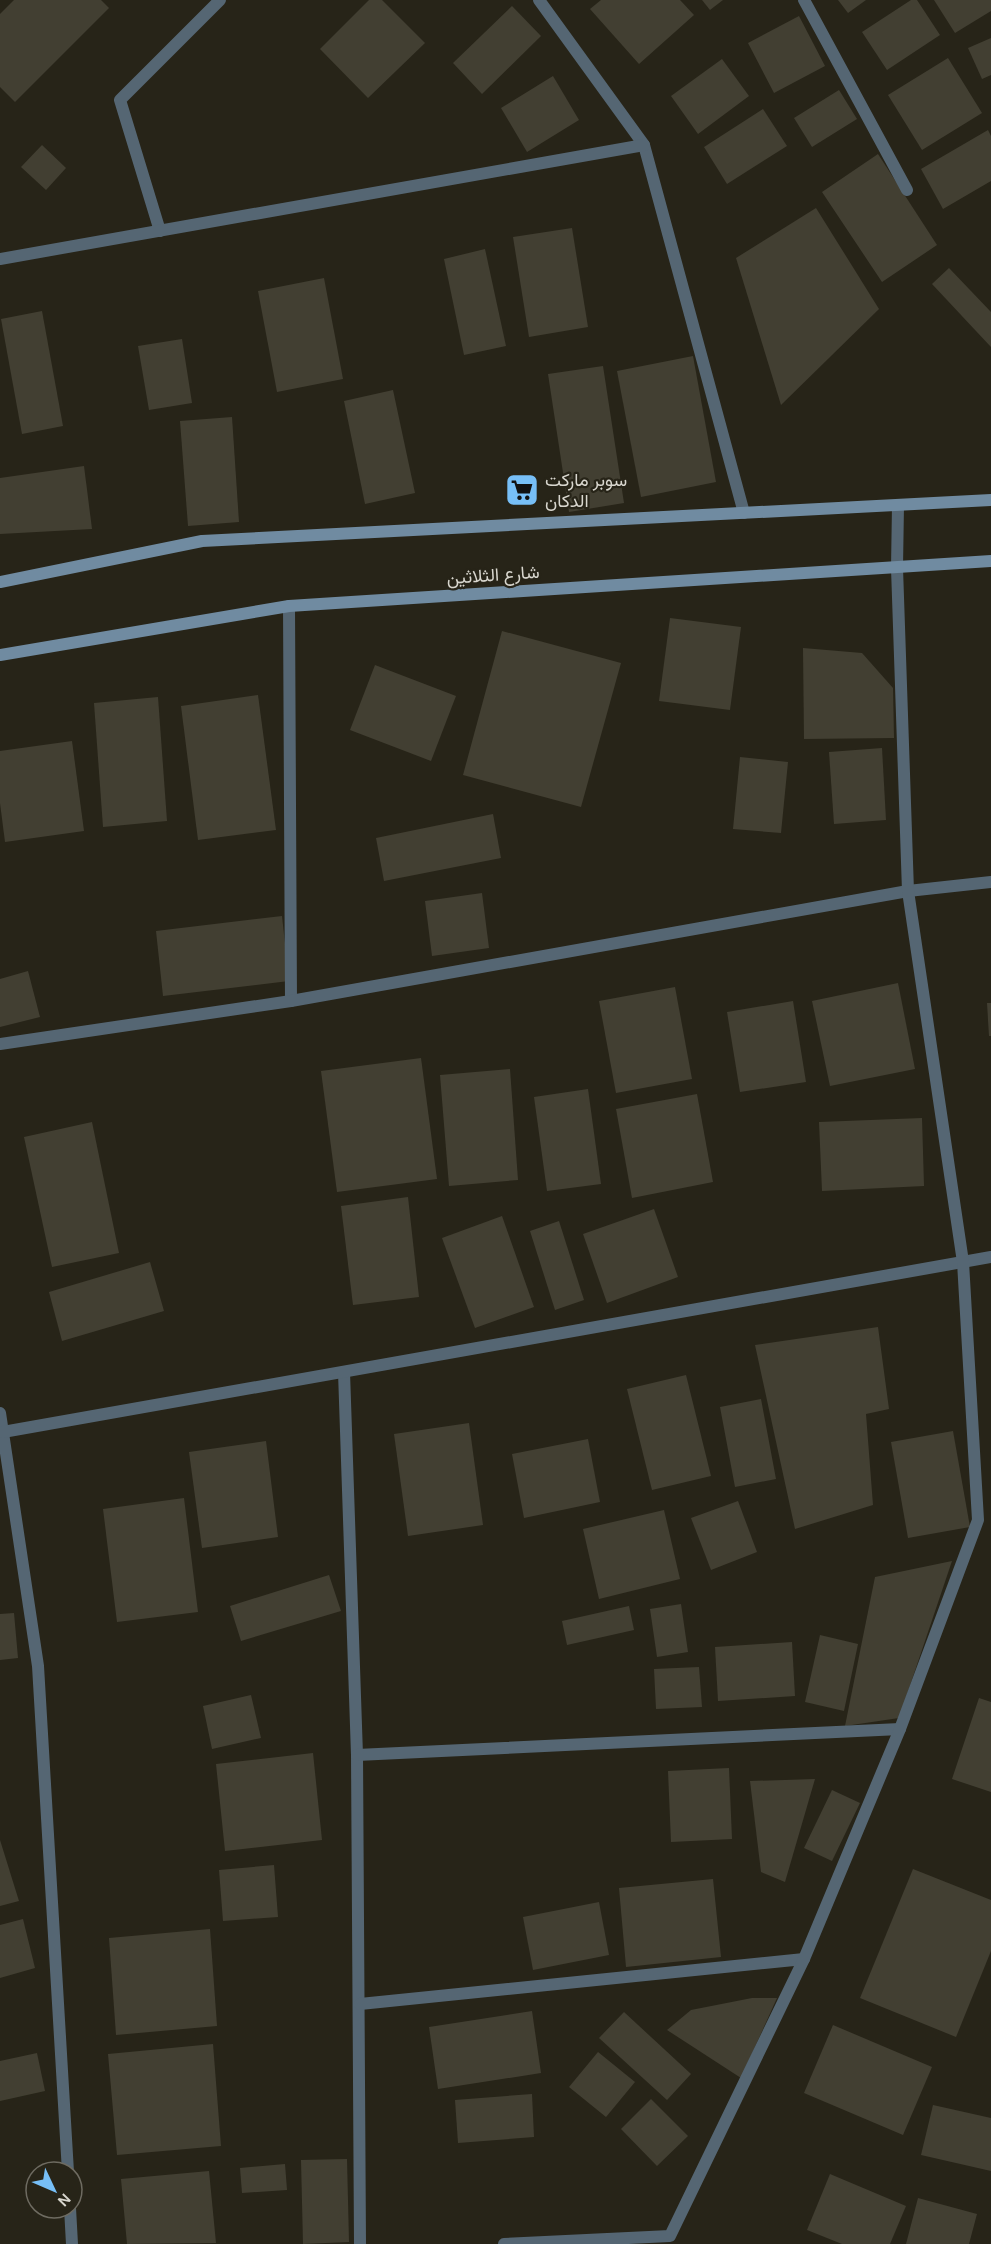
<svg xmlns="http://www.w3.org/2000/svg" width="991" height="2244" font-family="Karla,Vazirmatn,sans-serif">
	<rect width="100%" height="100%" fill="#272418"/>
	<g fill="#423f32">
		<path d="M14,0H101L109,8L15,102L0,87V14Z"/>
		<path d="M369,0H382L425,43L368,98L320,49Z"/>
		<path d="M601,0H680L694,15L639,64L590,9Z"/>
		<path d="M702,0H723L710,10Z"/>
		<path d="M838,0H866L848,13Z"/>
		<path d="M911,0H917L940,35L887,70L862,32Z"/>
		<path d="M934,0H991V11L955,33Z"/>
		<path d="M512,6L541,36L482,94L453,63Z"/>
		<path d="M799,16L825,66L774,93L748,43Z"/>
		<path d="M991,38V75L982,79L968,48Z"/>
		<path d="M948,58L982,113L922,150L888,95Z"/>
		<path d="M722,59L749,96L698,134L671,96Z"/>
		<path d="M553,76L579,120L527,152L501,108Z"/>
		<path d="M839,90L857,119L812,147L794,118Z"/>
		<path d="M763,109L787,146L727,184L704,147Z"/>
		<path d="M988,130L991,136V181L943,209L921,169Z"/>
		<path d="M42,145L66,168L46,190L21,167Z"/>
		<path d="M878,154L937,245L882,282L822,192Z"/>
		<path d="M816,208L879,309L781,405L736,258Z"/>
		<path d="M572,228L588,327L529,337L513,237Z"/>
		<path d="M485,249L506,346L464,355L444,259Z"/>
		<path d="M949,268L991,312V347L932,284Z"/>
		<path d="M324,278L343,379L277,392L258,291Z"/>
		<path d="M42,311L63,426L22,434L1,319Z"/>
		<path d="M182,339L192,403L149,410L138,346Z"/>
		<path d="M693,356L716,482L641,497L617,371Z"/>
		<path d="M603,366L624,503L569,512L548,374Z"/>
		<path d="M393,390L415,493L365,504L344,401Z"/>
		<path d="M232,417L239,522L188,526L180,421Z"/>
		<path d="M84,466L92,529L0,534V478Z"/>
		<path d="M670,618L741,627L730,710L659,701Z"/>
		<path d="M502,631L621,663L581,807L463,775Z"/>
		<path d="M803,648L862,653L893,688L894,738L804,739Z"/>
		<path d="M375,665L456,696L431,761L350,730Z"/>
		<path d="M258,695L276,830L198,840L181,706Z"/>
		<path d="M158,697L167,821L103,827L94,703Z"/>
		<path d="M72,741L84,831L5,842L0,803V751Z"/>
		<path d="M882,748L886,820L834,824L829,752Z"/>
		<path d="M740,757L788,762L781,833L733,829Z"/>
		<path d="M493,814L501,858L384,881L376,838Z"/>
		<path d="M482,893L489,948L432,956L425,901Z"/>
		<path d="M282,916L289,981L163,996L156,931Z"/>
		<path d="M28,971L40,1017L0,1027V979Z"/>
		<path d="M898,983L915,1069L830,1086L812,1001Z"/>
		<path d="M675,987L692,1079L616,1093L599,1001Z"/>
		<path d="M793,1001L806,1082L740,1092L727,1012Z"/>
		<path d="M987,1003H991V1036H989Z"/>
		<path d="M421,1058L437,1179L337,1192L321,1071Z"/>
		<path d="M510,1069L518,1180L449,1186L440,1075Z"/>
		<path d="M588,1089L601,1184L547,1191L534,1097Z"/>
		<path d="M697,1094L713,1182L632,1198L616,1109Z"/>
		<path d="M922,1118L924,1186L822,1191L819,1122Z"/>
		<path d="M92,1122L119,1253L52,1267L24,1137Z"/>
		<path d="M408,1197L419,1297L353,1305L341,1206Z"/>
		<path d="M654,1209L678,1277L607,1303L583,1234Z"/>
		<path d="M502,1216L534,1307L475,1328L442,1238Z"/>
		<path d="M559,1221L584,1300L555,1310L530,1231Z"/>
		<path d="M150,1262L164,1311L62,1341L49,1292Z"/>
		<path d="M878,1327L889,1409L866,1414L873,1505L795,1529L755,1345Z"/>
		<path d="M686,1375L711,1476L652,1490L627,1389Z"/>
		<path d="M761,1399L776,1479L735,1487L720,1407Z"/>
		<path d="M469,1423L483,1525L408,1536L394,1434Z"/>
		<path d="M953,1431L970,1527L908,1538L891,1442Z"/>
		<path d="M588,1439L600,1502L524,1518L512,1454Z"/>
		<path d="M266,1441L278,1537L202,1548L189,1452Z"/>
		<path d="M184,1498L198,1612L117,1622L103,1509Z"/>
		<path d="M738,1501L757,1552L711,1570L691,1518Z"/>
		<path d="M664,1510L680,1579L599,1599L583,1529Z"/>
		<path d="M952,1561L899,1718L845,1726L875,1577Z"/>
		<path d="M329,1575L341,1611L241,1641L230,1606Z"/>
		<path d="M681,1604L688,1652L657,1657L650,1609Z"/>
		<path d="M629,1606L634,1630L567,1645L562,1621Z"/>
		<path d="M14,1613L18,1658L0,1660V1614Z"/>
		<path d="M820,1635L858,1644L844,1711L805,1702Z"/>
		<path d="M792,1642L795,1696L718,1701L715,1647Z"/>
		<path d="M699,1667L702,1707L656,1709L654,1669Z"/>
		<path d="M251,1695L261,1738L212,1749L203,1706Z"/>
		<path d="M979,1698L991,1702V1792L952,1779Z"/>
		<path d="M313,1753L322,1840L225,1851L216,1764Z"/>
		<path d="M729,1768L732,1839L671,1842L668,1771Z"/>
		<path d="M815,1779L785,1882L761,1872L750,1781Z"/>
		<path d="M832,1790L860,1803L832,1861L804,1848Z"/>
		<path d="M0,1840L19,1901L0,1906Z"/>
		<path d="M274,1865L278,1917L223,1921L219,1870Z"/>
		<path d="M913,1869L991,1900V1951L956,2037L860,1998Z"/>
		<path d="M713,1879L721,1957L626,1967L619,1888Z"/>
		<path d="M599,1902L609,1955L533,1970L523,1917Z"/>
		<path d="M23,1919L35,1968L0,1978V1925Z"/>
		<path d="M210,1929L217,2026L116,2035L109,1938Z"/>
		<path d="M752,1998H777L741,2078L667,2030L691,2010Z"/>
		<path d="M532,2011L541,2073L438,2089L429,2027Z"/>
		<path d="M624,2012L691,2074L667,2100L599,2038Z"/>
		<path d="M833,2025L932,2067L903,2135L804,2093Z"/>
		<path d="M213,2044L221,2146L117,2155L108,2054Z"/>
		<path d="M598,2052L635,2082L606,2117L569,2087Z"/>
		<path d="M37,2053L45,2091L0,2101V2061Z"/>
		<path d="M532,2094L534,2137L458,2143L455,2100Z"/>
		<path d="M651,2099L688,2136L657,2166L621,2129Z"/>
		<path d="M933,2105L991,2118V2171L921,2155Z"/>
		<path d="M347,2159L349,2242L303,2244L301,2160Z"/>
		<path d="M285,2164L287,2190L242,2193L240,2168Z"/>
		<path d="M209,2171L216,2243L127,2244L121,2179Z"/>
		<path d="M830,2174L906,2206L890,2244H842L807,2230Z"/>
		<path d="M918,2198L977,2214L969,2244H906Z"/>
	</g>
	<g fill="none" stroke-linecap="round" stroke-linejoin="round">
		<g stroke="#556673" stroke-width="12">
			<path d="M539,0L644,145L744,513"/>
			<path d="M804,0L907,190"/>
			<path d="M160,231L120,100L220,0"/>
			<path d="M0,259L644,145"/>
			<path d="M289,606L291,1001"/>
			<path d="M0,1044L291,1001L908,891L991,882"/>
			<path d="M344,1372L357,1755L360,2244"/>
			<path d="M0,1413L38,1666L68,2172"/>
			<path d="M3,1432L991,1257"/>
			<path d="M357,1755L900,1729"/>
			<path d="M360,2004L804,1959"/>
			<path d="M70,2208L72,2244"/>
			<path d="M504,2244L670,2236L804,1959L900,1729L978,1520L963,1262L908,891L897,568L898,505"/>
		</g>
		<g stroke="#708ba1" stroke-width="12">
			<path d="M0,582L202,541L991,500"/>
			<path d="M0,655L289,606L991,561"/>
		</g>
	</g>
	<defs>
		<symbol id="supermarket-square" viewBox="-11 -11 22 22"><rect x="-9" y="-9" width="18" height="18" rx="4" fill="#77bff7" stroke="#272418"/><path d="M-6-5.5h2.5l.6 2H6L4.5 2H-2.5L-4.4-4H-6ZM-1.5 3.2a1.3 1.3 0 1 0 .1 0ZM3 3.2a1.3 1.3 0 1 0 .1 0Z" fill="#111"/></symbol>
	</defs>
	<g fill-rule="evenodd">
		<use href="#supermarket-square" x="503" y="471" width="38" height="38"/>
	</g>
	<g text-anchor="middle" stroke-width="4.5" stroke-linejoin="round" paint-order="stroke">
		<g font-size="18" fill="#d8d6ce" stroke="#272418" text-anchor="start">
			<text x="545" y="486">سوبر ماركت<tspan x="545" dy="21">الدكان</tspan></text>
		</g>
		<g font-size="18" fill="#d8d6ce" stroke="#272418">
			<text transform="translate(493 575) rotate(-4)" y="6">شارع الثلاثين</text>
		</g>
	</g>
	<g transform="translate(54 2190) rotate(134)"><circle r="28" fill="#272418" stroke="#6e6b61" stroke-width="1.5"/>
	<path d="M0-4.5L10 22L0 15L-10 22Z" fill="#77bff7"/>
	<text y="-9" font-size="16" font-weight="bold" text-anchor="middle" fill="#d8d6ce">N</text>
	</g>
</svg>
